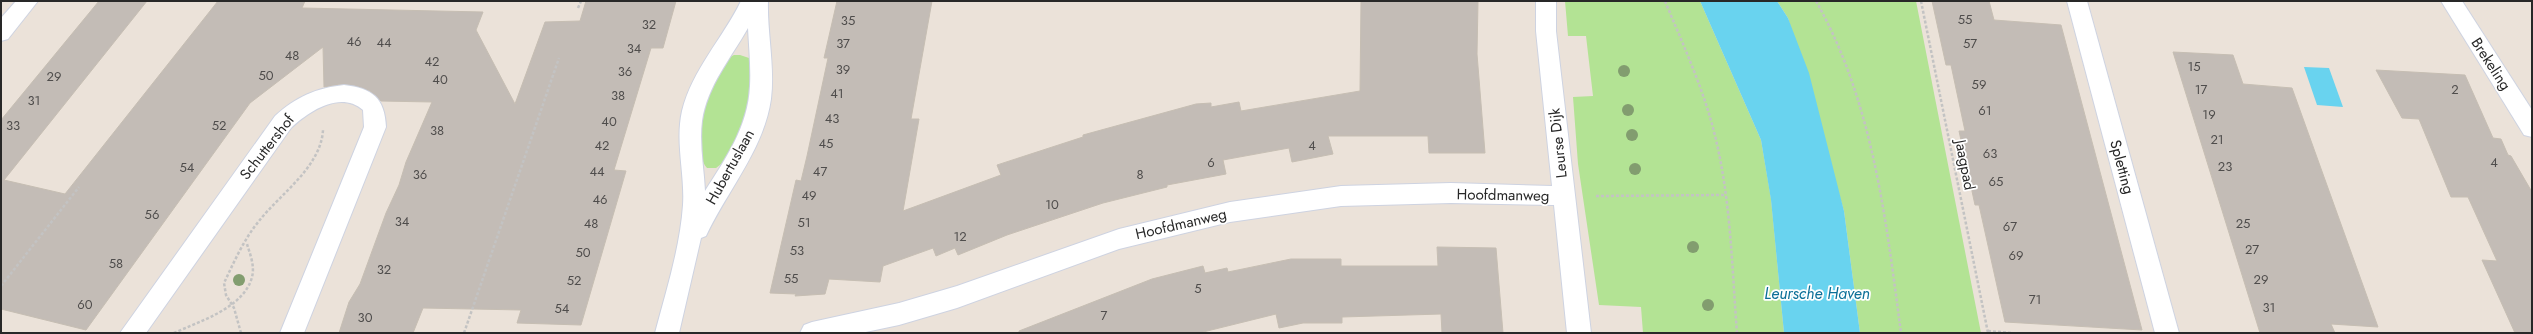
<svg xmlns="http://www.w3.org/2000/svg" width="2533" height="334" font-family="Jost,sans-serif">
	<rect width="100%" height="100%" fill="#ebe2d9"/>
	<g fill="#b3e394">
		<path d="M1565,1H1700L1761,140L1771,199L1784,333H1643L1641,307L1599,305L1578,164L1573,97L1593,96L1586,36H1568Z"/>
		<path d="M1777,1H1916L1981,333H1860L1844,211L1788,18Z"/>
		<path d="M734,55H740L749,58L752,68L748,114L725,161L716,168H707C695,154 699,118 704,102C709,87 721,72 728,58Z"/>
	</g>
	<g fill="#69d3ef">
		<path d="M1700,1H1777L1788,18L1809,73L1844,211L1860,333H1784L1771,200L1761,140Z"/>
		<path d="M2304,67L2329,68L2343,107L2317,105Z"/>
	</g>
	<g fill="#c3bcb6" stroke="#c6beb3">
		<path d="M99,1H147L4,180L65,194L218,1H305L302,8L483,12L476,30L515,104L545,22L580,21L586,1H676L663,48H651L614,170L626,171L581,325L517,323L521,310L423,308L413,333H339L349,302L360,284L386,213L399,185L406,162L432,102L381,101L370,91L344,84L324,87L323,47L250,103L86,330L1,309V120Z"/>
		<path d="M837,1H932L911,119H919L903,211L1001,175L997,165L1083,137V135L1196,104L1211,103V107L1239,102L1241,111L1360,91L1361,1H1478L1477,54L1485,153H1429L1428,136H1328L1333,154L1292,162L1289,148L1223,160L1226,174L1167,185V187L1103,203L1007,235L958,255L955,248L936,256L933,248L883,266L880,282L829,279L825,294L795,296L796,294L770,293L796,180L801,181L807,156L828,58H824Z"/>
		<path d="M1932,1H1989L1994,20L2061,25L2142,330L2005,322L1979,205H1975L1959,131H1965L1951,65H1946Z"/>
		<path d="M2173,52L2233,55L2243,84L2292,88L2378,327L2331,324L2335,333H2260Z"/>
		<path d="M2376,70L2465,75L2493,138L2501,139L2508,155L2511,156L2532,192V333H2515L2482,260L2497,261L2468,197H2451L2419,119L2402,118Z"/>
		<path d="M1437,247L1496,248L1503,333H1442L1441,314L1342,317V323H1303L1279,328L1276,314L1199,333H1019V331L1152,279L1203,266L1205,273L1227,268L1228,272L1291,259H1341V266H1438Z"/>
	</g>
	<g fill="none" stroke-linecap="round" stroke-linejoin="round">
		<defs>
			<g id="street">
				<path d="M16,1H38L8,39L1,41V18Z"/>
				<path d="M741,1H768C767,33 775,66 771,99C764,149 727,191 706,236L701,238L679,333H655C666,291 680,248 683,205C685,174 675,142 682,111C692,70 723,38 741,1ZM748,28C749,47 751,67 750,86C748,127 726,158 705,191C704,168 699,144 702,121C707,86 731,58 748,28Z"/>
				<path d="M1536,1H1556V31L1591,333H1567L1554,205L1451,203L1341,206L1230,222L1119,249L957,308L899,325L861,333H800L804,325L812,322L899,303L957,286L1119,229L1230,202L1341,186L1451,183L1552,186L1536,31Z"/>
				<path d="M2067,1H2087L2179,333H2155Z"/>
				<path d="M2441,1H2462L2532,110V137L2524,135Z"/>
				<path d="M344,85C372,88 385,98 386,127L304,333H280L364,127L363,110C340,90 308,112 291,128L146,333H120L275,116C296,97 316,88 344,85Z"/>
			</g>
		</defs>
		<use href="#street" stroke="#ced3e1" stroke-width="2"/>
		<g stroke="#c3c3c3" stroke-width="2.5" stroke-dasharray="3 2" stroke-linecap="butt">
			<path d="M1665,1C1684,47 1705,92 1716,140C1731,203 1732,269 1737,333"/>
			<path d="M1816,1C1873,102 1886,220 1901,333"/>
			<path d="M1921,1L1988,333"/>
			<path d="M578,8L581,1"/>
			<path d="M1596,196L1725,195"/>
			<path d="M1,286L79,187"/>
			<path d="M1988,331L2012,333"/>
			<path d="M174,333C200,321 244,308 252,277C255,266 250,254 247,244"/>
			<path d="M241,333L234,308L226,295L224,283C234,262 244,239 259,221C280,194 321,167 323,130"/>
			<path d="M464,333L559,58"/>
		</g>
		<use href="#street" fill="#fff" fill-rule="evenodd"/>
	</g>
	<g fill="#829d6f">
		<circle cx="1624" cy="71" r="6"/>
		<circle cx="1628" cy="110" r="6"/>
		<circle cx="1632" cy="135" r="6"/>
		<circle cx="1635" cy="169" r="6"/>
		<circle cx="1693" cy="247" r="6"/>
		<circle cx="239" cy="280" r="6"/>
		<circle cx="1708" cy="305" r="6"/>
	</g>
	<g text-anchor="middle" stroke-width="3.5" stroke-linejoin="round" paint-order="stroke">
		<g font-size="13" fill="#4f4d4c">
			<text x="1965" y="24">55</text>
			<text x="848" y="25">35</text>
			<text x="649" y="29">32</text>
			<text x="354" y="46">46</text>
			<text x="384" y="47">44</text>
			<text x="843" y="48">37</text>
			<text x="1970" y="48">57</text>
			<text x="634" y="53">34</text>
			<text x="292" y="60">48</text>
			<text x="432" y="66">42</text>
			<text x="2194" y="71">15</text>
			<text x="843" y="74">39</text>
			<text x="625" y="76">36</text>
			<text x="266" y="80">50</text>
			<text x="54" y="81">29</text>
			<text x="440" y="84">40</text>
			<text x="1979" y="89">59</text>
			<text x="2201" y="94">17</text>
			<text x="2455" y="94">2</text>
			<text x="837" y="98">41</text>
			<text x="618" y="100">38</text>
			<text x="34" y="105">31</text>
			<text x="1985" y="115">61</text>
			<text x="2209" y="119">19</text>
			<text x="832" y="123">43</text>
			<text x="609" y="126">40</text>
			<text x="13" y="130">33</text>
			<text x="219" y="130">52</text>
			<text x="437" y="135">38</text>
			<text x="2217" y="144">21</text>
			<text x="826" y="148">45</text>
			<text x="602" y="150">42</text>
			<text x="1312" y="150">4</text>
			<text x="1990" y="158">63</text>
			<text x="1211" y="167">6</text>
			<text x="2494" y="167">4</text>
			<text x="2225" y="171">23</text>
			<text x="187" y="172">54</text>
			<text x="597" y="176">44</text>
			<text x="820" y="176">47</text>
			<text x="420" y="179">36</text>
			<text x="1140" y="179">8</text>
			<text x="1996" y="186">65</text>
			<text x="809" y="200">49</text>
			<text x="600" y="204">46</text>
			<text x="1052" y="209">10</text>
			<text x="152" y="219">56</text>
			<text x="402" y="226">34</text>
			<text x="804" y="227">51</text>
			<text x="591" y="228">48</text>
			<text x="2243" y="228">25</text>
			<text x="2010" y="231">67</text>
			<text x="960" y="241">12</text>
			<text x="2252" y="254">27</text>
			<text x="797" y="255">53</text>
			<text x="583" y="257">50</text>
			<text x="2016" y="260">69</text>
			<text x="116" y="268">58</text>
			<text x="384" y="274">32</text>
			<text x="791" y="283">55</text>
			<text x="2261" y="284">29</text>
			<text x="574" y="285">52</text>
			<text x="1198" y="293">5</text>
			<text x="2035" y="304">71</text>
			<text x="85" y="309">60</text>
			<text x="2269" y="312">31</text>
			<text x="562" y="313">54</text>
			<text x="1104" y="320">7</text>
			<text x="365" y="322">30</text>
		</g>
		<g font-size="15" fill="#282828" stroke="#fff">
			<text transform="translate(2491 64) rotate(57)" y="5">Brekeling</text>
			<text transform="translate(1558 143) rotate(-96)" y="5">Leurse Dijk</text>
			<text transform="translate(267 147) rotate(-52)" y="5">Schuttershof</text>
			<text transform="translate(1965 165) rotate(79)" y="5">Jaagpad</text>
			<text transform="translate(730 167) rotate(-61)" y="5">Hubertuslaan</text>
			<text transform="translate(2122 167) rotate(75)" y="5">Spletting</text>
			<text transform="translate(1503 195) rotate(1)" y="5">Hoofdmanweg</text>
			<text transform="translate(1181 224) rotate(-13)" y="5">Hoofdmanweg</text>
		</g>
		<g font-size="16" font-style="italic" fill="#0c7098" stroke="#fff">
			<text x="1817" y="299">Leursche Haven</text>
		</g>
	</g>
	<rect width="2533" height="334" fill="none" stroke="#282828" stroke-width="4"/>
</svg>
